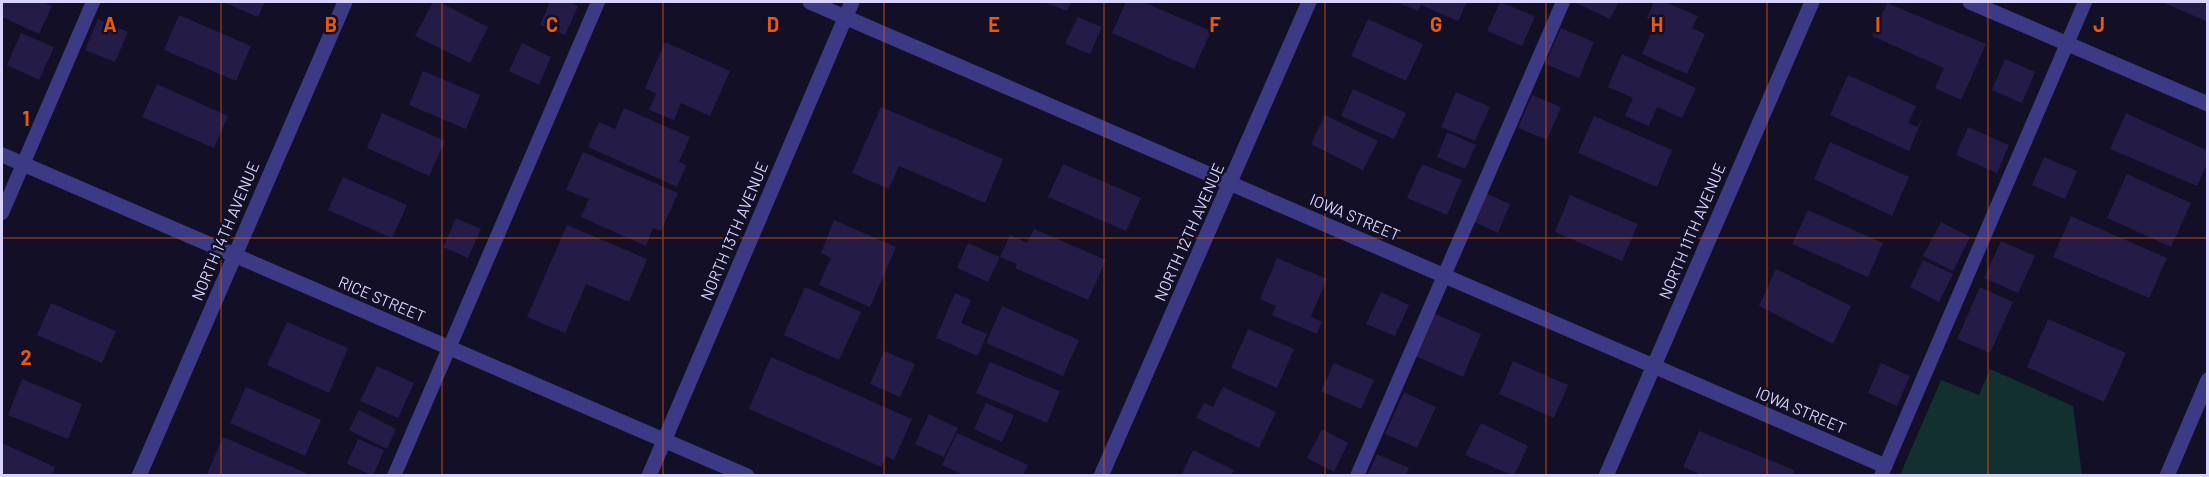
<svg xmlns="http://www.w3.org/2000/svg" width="2209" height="477" font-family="Barlow,sans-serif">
	<rect width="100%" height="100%" fill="#130f26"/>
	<path fill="#12302f" d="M1990,369L2073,406L2082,475H1900L1941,380L1979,395Z"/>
	<g fill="#241b47">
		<path d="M2,2H43L52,6L39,34L2,17Z"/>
		<path d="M223,2H265L258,17Z"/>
		<path d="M433,2H439L488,27L470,63L415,36Z"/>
		<path d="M550,2H569L578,6L565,35L540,25Z"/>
		<path d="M1043,2H1071L1067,11Z"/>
		<path d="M1126,2H1143L1211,31L1194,69L1112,33Z"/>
		<path d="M1396,2H1467L1458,21L1421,5L1418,11Z"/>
		<path d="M1500,2L1535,16L1522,46L1487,31Z"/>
		<path d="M1574,2H1619L1610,19Z"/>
		<path d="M1654,2H1665L1698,16L1692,28L1705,34L1687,74L1642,54L1656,22L1647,18Z"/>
		<path d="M2162,2H2208V22Z"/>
		<path d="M1887,3L1986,44L1961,100L1935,88L1944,68L1872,36Z"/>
		<path d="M179,15L251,46L236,81L164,50Z"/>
		<path d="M1078,17L1102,27L1090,54L1065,44Z"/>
		<path d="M98,19L128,32L115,62L85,50Z"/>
		<path d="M1368,19L1423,44L1406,81L1351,56Z"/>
		<path d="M1561,28L1594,42L1579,78L1545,64Z"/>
		<path d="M21,33L54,47L39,80L7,65Z"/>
		<path d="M665,42L730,71L710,116L681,103L674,120L649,110L656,94L645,88Z"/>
		<path d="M522,43L551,57L539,85L509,71Z"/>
		<path d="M1622,54L1696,88L1682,118L1657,107L1649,126L1625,116L1633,98L1608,87Z"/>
		<path d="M2005,59L2035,72L2022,103L1992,90Z"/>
		<path d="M423,71L480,95L466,129L409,105Z"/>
		<path d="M1848,75L1916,106L1908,123L1917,127L1923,118L1909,151L1830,115Z"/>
		<path d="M157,84L228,116L214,148L142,117Z"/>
		<path d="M1353,89L1406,113L1394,139L1341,116Z"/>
		<path d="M1456,92L1490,107L1475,141L1441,127Z"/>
		<path d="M1532,95L1561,107L1547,140L1518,128Z"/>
		<path d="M881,107L1003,159L985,203L899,166L889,189L852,173Z"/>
		<path d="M624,108L690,137L679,162L686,165L677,187L588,147L599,122L615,129Z"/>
		<path d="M382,113L445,141L429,176L367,148Z"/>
		<path d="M2126,113L2208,151V162L2197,186L2110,149Z"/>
		<path d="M1325,115L1378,141L1363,170L1311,144Z"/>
		<path d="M1594,116L1672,150L1657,187L1578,153Z"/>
		<path d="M1968,127L2009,145L1997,173L1956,155Z"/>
		<path d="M1447,132L1476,145L1465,169L1437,157Z"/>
		<path d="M1830,142L1909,177L1892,216L1814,179Z"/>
		<path d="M583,152L678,193L661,231L653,228L646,246L581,217L589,199L566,190Z"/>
		<path d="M2044,157L2077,171L2065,199L2032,185Z"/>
		<path d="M1063,164L1141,198L1126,231L1048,197Z"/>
		<path d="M1422,164L1462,180L1447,215L1407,198Z"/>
		<path d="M2127,174L2191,203L2171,247L2107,218Z"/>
		<path d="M343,177L407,205L392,238L328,210Z"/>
		<path d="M1485,193L1510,204L1498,233L1472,221Z"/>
		<path d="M1570,195L1638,224L1622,261L1555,232Z"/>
		<path d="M1808,210L1883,243L1868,277L1792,244Z"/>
		<path d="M2071,216L2167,258L2149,298L2053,257Z"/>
		<path d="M456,218L481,229L468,258L443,247Z"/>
		<path d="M834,220L896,247L870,307L819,285L831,258L821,253Z"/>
		<path d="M1941,222L1970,237L1953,271L1923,256Z"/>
		<path d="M567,225L647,259L629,302L586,284L565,333L527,317Z"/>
		<path d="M1034,229L1106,260L1088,300L1015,268L1017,264L1000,257L1010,235L1027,243Z"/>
		<path d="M2001,241L2035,256L2018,293L1984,278Z"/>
		<path d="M968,243L1000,257L988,282L957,268Z"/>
		<path d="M1277,258L1327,279L1311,316L1322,322L1317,334L1272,315L1276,306L1260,299Z"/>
		<path d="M1923,260L1953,274L1939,302L1910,287Z"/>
		<path d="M1776,269L1851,306L1833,344L1759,306Z"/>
		<path d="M805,287L861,312L839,360L784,335Z"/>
		<path d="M1980,287L2013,302L1990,353L1957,339Z"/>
		<path d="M1381,292L1409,305L1395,336L1366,324Z"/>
		<path d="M955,293L971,300L961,323L987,334L978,356L936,338Z"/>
		<path d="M51,303L116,331L102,363L37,335Z"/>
		<path d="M1002,306L1079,340L1063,376L986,343Z"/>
		<path d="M1433,313L1481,334L1463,377L1415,356Z"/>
		<path d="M2048,319L2126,353L2104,402L2027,367Z"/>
		<path d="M287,322L348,348L329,393L267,365Z"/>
		<path d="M1248,329L1294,349L1277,388L1231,368Z"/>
		<path d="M884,351L915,364L900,397L870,384Z"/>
		<path d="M771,357L912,419L894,460L886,456L881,467L749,409Z"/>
		<path d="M1513,361L1568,385L1554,418L1499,394Z"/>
		<path d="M990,362L1060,391L1047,423L976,393Z"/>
		<path d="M1334,363L1374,380L1361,409L1321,391Z"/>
		<path d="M1881,363L1910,376L1897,406L1868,393Z"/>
		<path d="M377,366L414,383L398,418L360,401Z"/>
		<path d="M22,379L82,404L68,439L8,415Z"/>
		<path d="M246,387L321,420L305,456L230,423Z"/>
		<path d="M1223,387L1276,412L1259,448L1196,418L1204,403L1213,407Z"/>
		<path d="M1404,392L1436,407L1417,448L1385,434Z"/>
		<path d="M986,403L1014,415L1002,442L974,429Z"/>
		<path d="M359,410L396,429L387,449L349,430Z"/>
		<path d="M929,414L958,428L944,457L915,444Z"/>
		<path d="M1481,423L1528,446L1514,476L1465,455Z"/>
		<path d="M1322,429L1348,443L1334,472L1307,458Z"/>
		<path d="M1699,431L1794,470L1792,476H1704L1683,467Z"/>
		<path d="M957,433L1028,465L1023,476H966L942,465Z"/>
		<path d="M223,437L306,473L305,476L207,474Z"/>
		<path d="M358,439L384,450L373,476L347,464Z"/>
		<path d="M2,443L55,467L51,476H2Z"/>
		<path d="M1193,450L1234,470L1231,476H1181Z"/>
		<path d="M1377,454L1409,468L1405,476H1367Z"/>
	</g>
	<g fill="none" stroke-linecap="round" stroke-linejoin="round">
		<g stroke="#3d3a85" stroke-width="14">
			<path d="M2,213L93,2"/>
			<path d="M394,476L598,2"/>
			<path d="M1357,476L1563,2"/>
			<path d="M1881,476L2085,2"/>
		</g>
		<g stroke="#3d3a85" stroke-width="15">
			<path d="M810,2L1885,466"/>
			<path d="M1970,2L2208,104"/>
			<path d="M2,155L747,476"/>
			<path d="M139,476L345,2"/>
			<path d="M649,476L852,2"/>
			<path d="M1101,476L1309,2"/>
			<path d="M1606,476L1812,2"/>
			<path d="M2167,476L2208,380"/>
		</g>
	</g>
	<path fill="none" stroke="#e8590c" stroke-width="1.5" stroke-opacity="0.55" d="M221,2V476M442,2V476M663,2V476M884,2V476M1104,2V476M1325,2V476M1546,2V476M1767,2V476M1988,2V476M2,238H2208"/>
	<g text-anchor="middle" stroke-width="5" stroke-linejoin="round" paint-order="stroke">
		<g font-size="16" fill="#d9d4ff" stroke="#130f26">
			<text transform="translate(1355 217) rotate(23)" y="6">IOWA STREET</text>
			<text transform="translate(225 231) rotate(-67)" y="6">NORTH 14TH AVENUE</text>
			<text transform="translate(734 231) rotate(-67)" y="6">NORTH 13TH AVENUE</text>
			<text transform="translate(1692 231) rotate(-67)" y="6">NORTH 11TH AVENUE</text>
			<text transform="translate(1189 232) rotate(-66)" y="6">NORTH 12TH AVENUE</text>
			<text transform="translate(382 299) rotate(23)" y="6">RICE STREET</text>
			<text transform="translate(1801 410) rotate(23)" y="6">IOWA STREET</text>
		</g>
	</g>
	<g font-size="20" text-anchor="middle" font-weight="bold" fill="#e8590c" stroke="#130f26" stroke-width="5" stroke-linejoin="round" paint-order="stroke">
		<text x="110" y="32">A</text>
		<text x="331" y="32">B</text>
		<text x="552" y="32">C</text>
		<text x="773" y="32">D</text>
		<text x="994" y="32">E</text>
		<text x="1215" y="32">F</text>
		<text x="1436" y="32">G</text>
		<text x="1657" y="32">H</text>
		<text x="1878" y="32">I</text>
		<text x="2099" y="32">J</text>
		<text x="26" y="126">1</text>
		<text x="26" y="365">2</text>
	</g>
	<rect width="2209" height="477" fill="none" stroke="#d9d4ff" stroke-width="6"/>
</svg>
